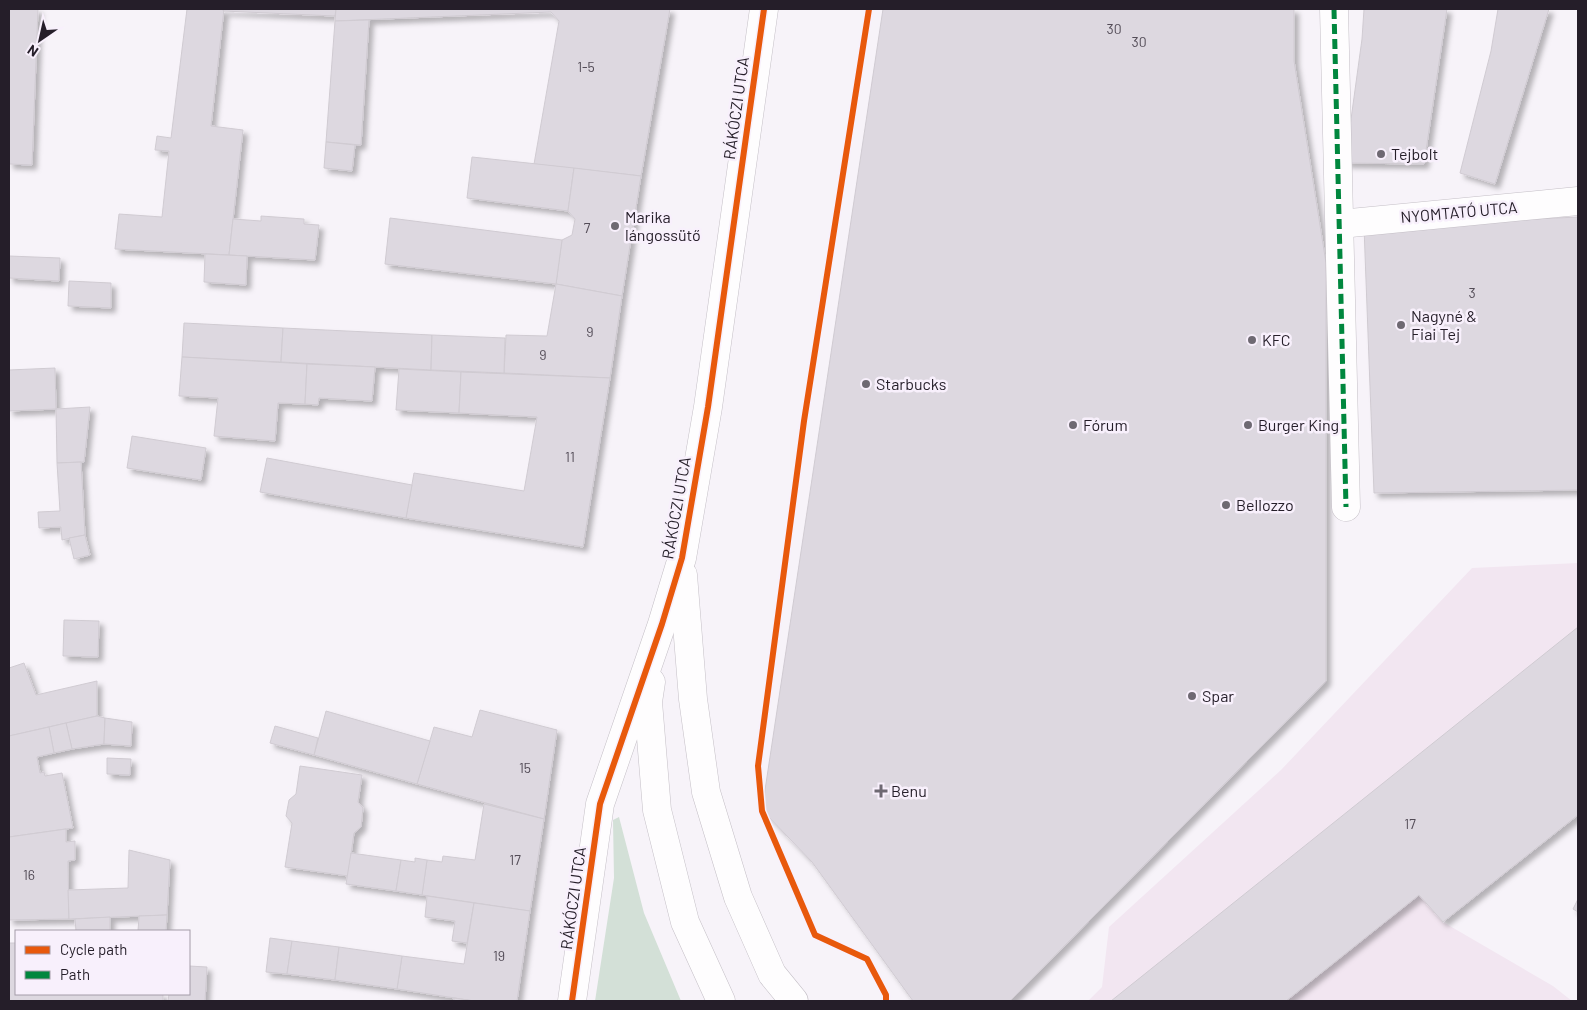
<svg xmlns="http://www.w3.org/2000/svg" width="1587" height="1010" font-family="Barlow,sans-serif">
	<defs>
		<filter id="shadow"><feDropShadow dx="4.5" dy="4.5" stdDeviation="2.5" flood-color="#0004"/></filter>
	</defs>
	<rect width="100%" height="100%" fill="#f7f3f9"/>
	<path fill="#f2e6f1" d="M1578,563V815L1443,922L1553,986L1572,1001H1088L1102,987L1109,927L1281,770L1472,568Z"/>
	<path fill="#d3e0d7" d="M619,817L644,913L681,1001H595L614,878L613,820Z"/>
	<g fill="#ddd8e0" stroke="#d0cbd2" filter="url(#shadow)">
		<path d="M9,9H38L32,165L9,164Z"/>
		<path d="M187,9H224L211,126L243,130L229,255L115,249L119,214L162,217L169,151L155,150L157,136L171,138Z"/>
		<path d="M224,9H336L335,16L223,11Z"/>
		<path d="M336,9H670L641,176L534,164L559,21L551,12L335,21Z"/>
		<path d="M883,9H1294V61L1326,263V681L1010,1001H913L812,862L762,810Z"/>
		<path d="M1364,9H1447L1424,164L1345,163L1362,39Z"/>
		<path d="M1498,9H1549L1495,184L1460,173L1491,51Z"/>
		<path d="M369,20L361,145L326,142L335,21Z"/>
		<path d="M326,142L355,145L352,171L324,168Z"/>
		<path d="M472,157L574,168L568,211L467,198Z"/>
		<path d="M574,168L641,176L622,296L556,284L562,240L572,235L575,219L568,211Z"/>
		<path d="M261,216L304,219V224L319,225L315,260L229,255L233,219L261,221Z"/>
		<path d="M1578,217V490L1374,493L1364,227Z"/>
		<path d="M390,218L562,240L556,284L385,264Z"/>
		<path d="M205,254L247,256L246,285L204,282Z"/>
		<path d="M9,256L60,258L59,281L9,278Z"/>
		<path d="M69,281L111,283V308L68,306Z"/>
		<path d="M556,284L622,296L610,378L504,373L506,335L547,336Z"/>
		<path d="M184,323L283,328L281,362L182,357Z"/>
		<path d="M283,328L432,335L431,370L281,362Z"/>
		<path d="M432,335L505,338L504,373L431,370Z"/>
		<path d="M182,357L307,364L305,404L278,403L275,441L214,436L218,398L179,396Z"/>
		<path d="M307,364L375,367L372,401L319,398L318,405L305,404Z"/>
		<path d="M55,368L56,409L9,411V370Z"/>
		<path d="M399,369L461,372L459,413L396,410Z"/>
		<path d="M461,372L610,378L583,547L406,518L414,473L524,491L537,417L459,413Z"/>
		<path d="M90,407L84,462L57,463L56,409Z"/>
		<path d="M132,436L206,448L201,480L127,468Z"/>
		<path d="M267,458L412,485L406,518L260,492Z"/>
		<path d="M81,462L85,535L62,540L61,527L39,528L38,512L60,511L57,463Z"/>
		<path d="M85,535L90,555L74,559L69,538Z"/>
		<path d="M64,620L99,621L98,657L63,656Z"/>
		<path d="M1578,627V815L1443,922L1419,895L1286,1001H1111Z"/>
		<path d="M24,663L36,695L97,681V716L9,736V668Z"/>
		<path d="M480,710L557,730L544,819L417,784L434,727L472,737Z"/>
		<path d="M326,711L430,741L417,784L314,755Z"/>
		<path d="M97,716L105,718L104,744L72,749L66,723Z"/>
		<path d="M105,718L132,722L131,746L104,744Z"/>
		<path d="M66,723L72,749L54,753L49,727Z"/>
		<path d="M275,726L318,738L314,755L270,743Z"/>
		<path d="M49,727L54,753L37,757L40,773L44,772L45,776L62,773L73,828L9,837V736Z"/>
		<path d="M107,758L131,759L130,775L107,774Z"/>
		<path d="M300,766L362,775L358,802L363,808L361,827L354,833L348,876L285,867L292,823L286,816L289,800L296,794Z"/>
		<path d="M484,804L544,819L530,911L422,895L427,860L442,862L443,856L475,860Z"/>
		<path d="M66,829V842L75,841V860L68,861L69,919L9,920V837Z"/>
		<path d="M129,850L170,860L167,915L69,919L68,890L128,888Z"/>
		<path d="M351,853L401,860L396,891L346,884Z"/>
		<path d="M415,858L427,860L422,895L396,891L401,860L415,862Z"/>
		<path d="M427,896L474,903L467,943L452,941L455,921L425,917Z"/>
		<path d="M1578,899V912L1573,909Z"/>
		<path d="M474,903L530,911L517,1001H474L397,989L402,956L464,964Z"/>
		<path d="M167,915L166,931H138L139,916Z"/>
		<path d="M110,917V931H76L75,919Z"/>
		<path d="M270,938L292,941L287,974L266,972Z"/>
		<path d="M292,941L339,947L335,980L287,974Z"/>
		<path d="M9,943H16V994H163V1001H9Z"/>
		<path d="M339,947L402,956L397,989L335,980Z"/>
		<path d="M189,966L207,967L205,1001H168L169,994H189Z"/>
		<path d="M454,998L474,1001H454Z"/>
	</g>
	<g fill="none" stroke-linecap="round" stroke-linejoin="round">
		<defs>
			<g id="minor">
				<path d="M1334,9L1346,507"/>
				<path d="M1340,224L1578,201"/>
				<path d="M683,575L693,699L706,792L738,897L772,974L794,1001"/>
				<path d="M651,682L648,702L657,810L685,922L721,1001"/>
				<path d="M572,1001L600,804L662,624L682,558L708,407L764,9"/>
			</g>
		</defs>
		<use href="#minor" stroke="#c4bfc6" stroke-width="29"/>
		<use href="#minor" stroke="#fefdfe" stroke-width="28"/>
		<path stroke="#00873e" stroke-width="5" stroke-dasharray="10 5" stroke-linecap="butt" d="M1334,9L1346,507"/>
		<defs>
			<g id="cycleway">
				<path d="M869,9L804,421L758,766L762,811L815,935L867,959L886,995V1001"/>
				<path d="M572,1001L600,804L662,624L682,558L708,407L764,9"/>
			</g>
		</defs>
		<use href="#cycleway" stroke="#f8f0fc" stroke-width="9"/>
		<use href="#cycleway" stroke="#e8590c" stroke-width="6"/>
	</g>
	<g fill="#6e6972" stroke="#f8f0fc" stroke-width="2">
		<circle cx="1381" cy="154" r="5"/>
		<circle cx="615" cy="226" r="5"/>
		<circle cx="1401" cy="325" r="5"/>
		<circle cx="1252" cy="340" r="5"/>
		<circle cx="866" cy="384" r="5"/>
		<circle cx="1073" cy="425" r="5"/>
		<circle cx="1248" cy="425" r="5"/>
		<circle cx="1226" cy="505" r="5"/>
		<circle cx="1192" cy="696" r="5"/>
		<path d="M878.5 783.5h5v5h5v5h-5v5h-5v-5h-5v-5h5z"/>
	</g>
	<g text-anchor="middle" stroke-width="5" stroke-linejoin="round" paint-order="stroke">
		<g font-size="14" fill="#534c57">
			<text x="1114" y="34">30</text>
			<text x="1139" y="47">30</text>
			<text x="586" y="72">1-5</text>
			<text x="587" y="233">7</text>
			<text x="1472" y="298">3</text>
			<text x="590" y="337">9</text>
			<text x="543" y="360">9</text>
			<text x="570" y="462">11</text>
			<text x="525" y="773">15</text>
			<text x="1410" y="829">17</text>
			<text x="515" y="865">17</text>
			<text x="29" y="880">16</text>
			<text x="499" y="961">19</text>
		</g>
		<g font-size="16" fill="#251e29" stroke="#f8f0fc">
			<text transform="translate(736 108) rotate(-82)" y="6">RÁKÓCZI UTCA</text>
			<text transform="translate(1459 212) rotate(-5)" y="6">NYOMTATÓ UTCA</text>
			<text transform="translate(676 508) rotate(-80)" y="6">RÁKÓCZI UTCA</text>
			<text transform="translate(573 898) rotate(-82)" y="6">RÁKÓCZI UTCA</text>
		</g>
		<g font-size="16" fill="#251e29" stroke="#f8f0fc" text-anchor="start">
			<text x="1391" y="160">Tejbolt</text>
			<text x="625" y="223">Marika<tspan x="625" dy="18">lángossütő</tspan></text>
			<text x="1411" y="322">Nagyné &amp;<tspan x="1411" dy="18">Fiai Tej</tspan></text>
			<text x="1262" y="346">KFC</text>
			<text x="876" y="390">Starbucks</text>
			<text x="1083" y="431">Fórum</text>
			<text x="1258" y="431">Burger King</text>
			<text x="1236" y="511">Bellozzo</text>
			<text x="1202" y="702">Spar</text>
			<text x="891" y="797">Benu</text>
		</g>
	</g>
	<rect width="1587" height="1010" fill="none" stroke="#251e29" stroke-width="20"/>
	<rect x="15" y="930" width="175" height="65" fill="#f8f0fc" stroke="#a49ca8"/>
	<rect x="25" y="946" width="25" height="8" fill="#e8590c" stroke="#a49ca8"/>
	<text x="60" y="955" font-size="15" fill="#251e29">Cycle path</text>
	<rect x="25" y="971" width="25" height="8" fill="#00873e" stroke="#a49ca8"/>
	<text x="60" y="980" font-size="15" fill="#251e29">Path</text>
	<g transform="translate(40 40) rotate(214)" stroke="#f8f0fc" stroke-width="4" paint-order="stroke">
	<path d="M0-4L9 19L0 12L-9 19Z" fill="#251e29"/>
	<text y="-8" font-size="14" font-weight="bold" text-anchor="middle" fill="#251e29">N</text>
	</g>
</svg>
